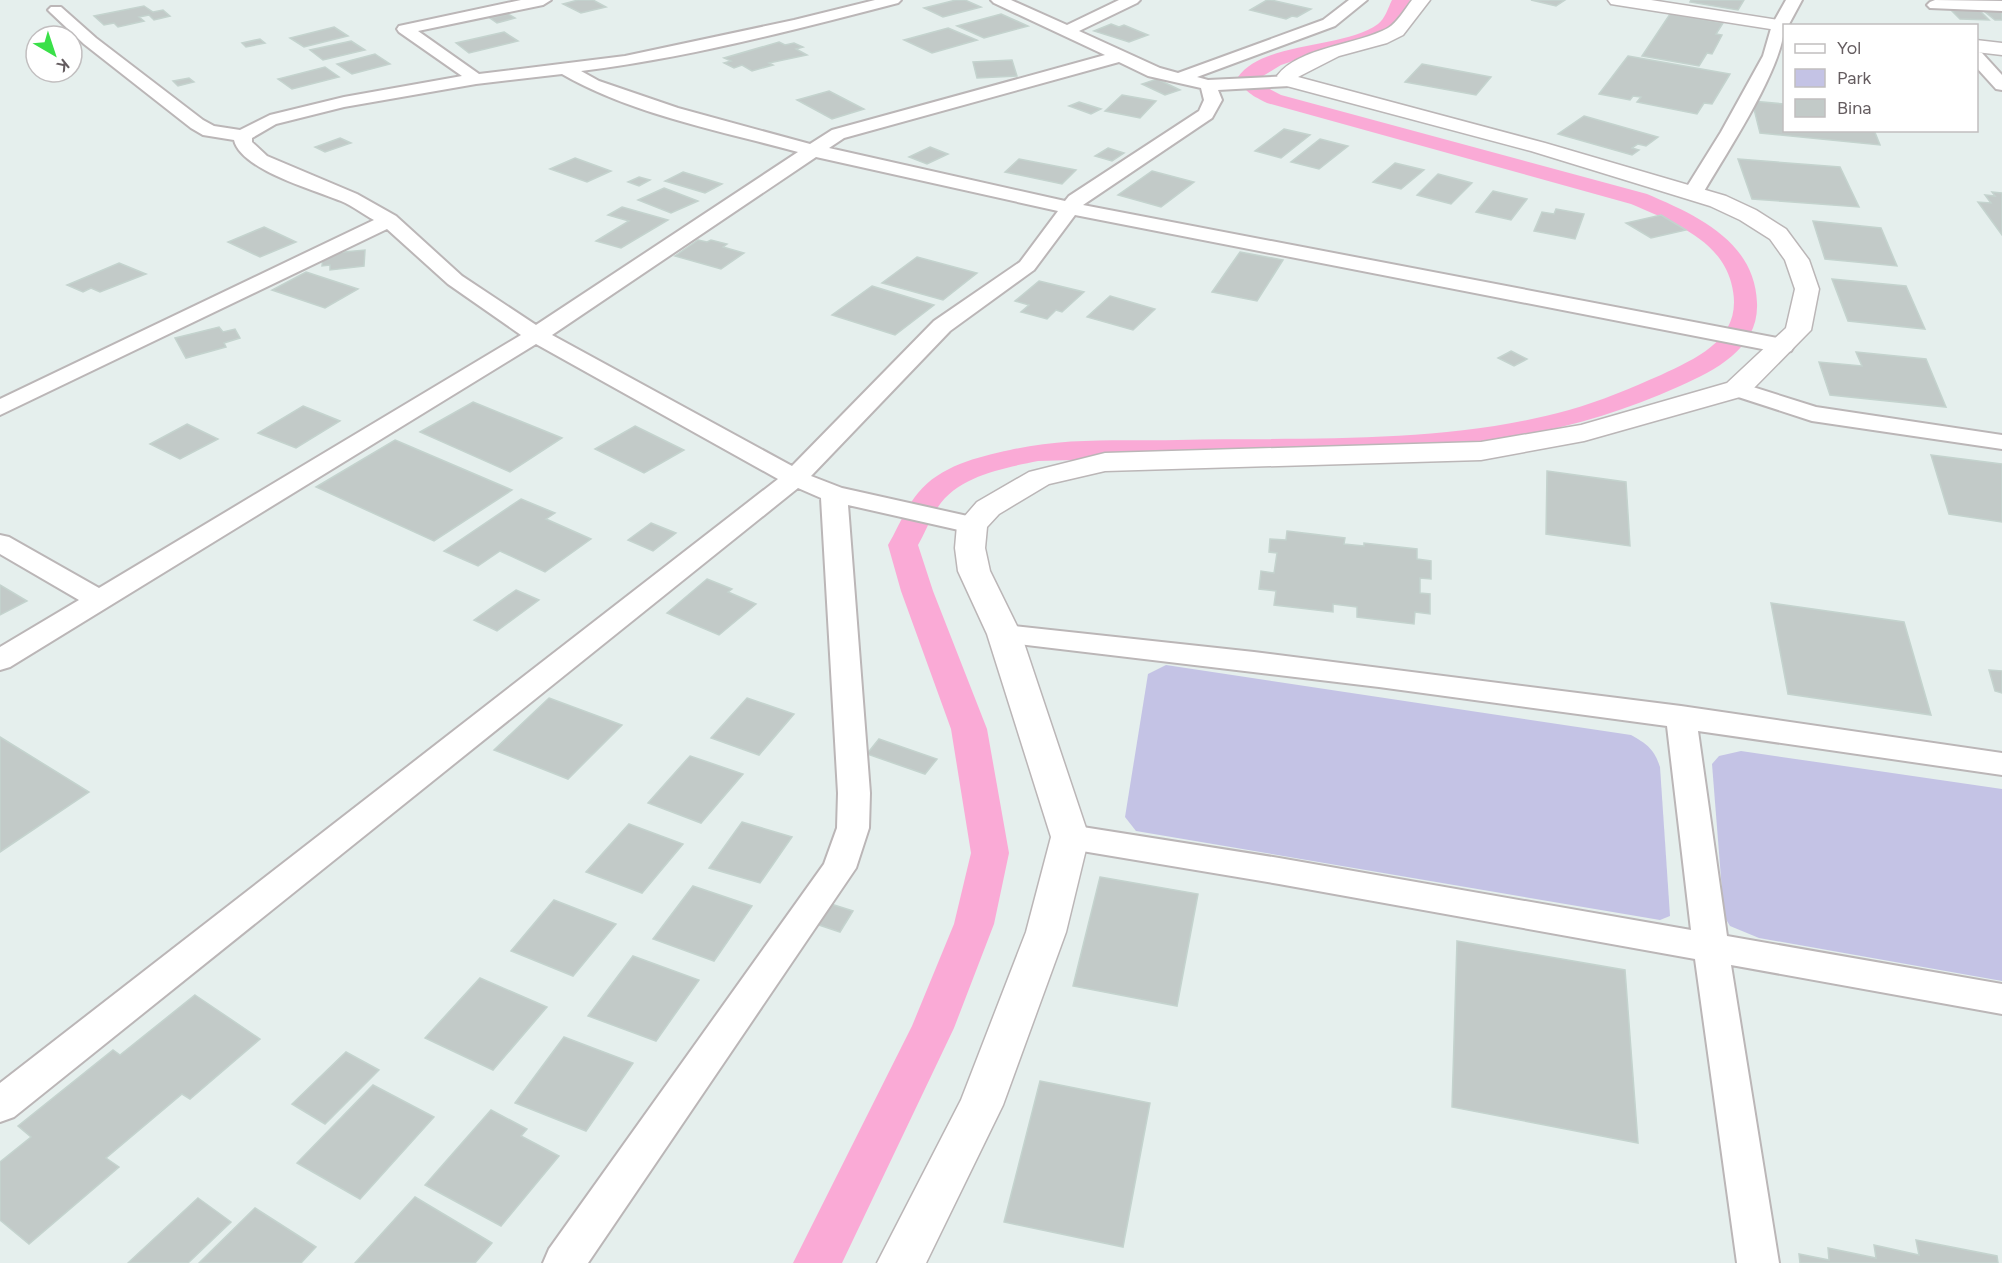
<svg xmlns="http://www.w3.org/2000/svg" width="2002" height="1263" font-family="Figtree,sans-serif">
	<rect width="100%" height="100%" fill="#e5efed"/>
	<g fill="#c4c3e5">
		<path d="M1166,665L1631,735C1647,744 1654,749 1660,767L1670,916L1660,920L1136,831L1125,817L1148,674Z"/>
		<path d="M1741,751L2002,789V981L1759,938L1730,926L1724,916L1712,764L1719,756Z"/>
	</g>
	<g fill="none" stroke-linecap="round" stroke-linejoin="round">
		<path fill="#faaad6" fill-rule="evenodd" d="M1392,0H1410L1401,18L1388,33L1359,44L1296,60L1281,65L1258,79L1260,84L1281,95L1647,194C1696,215 1755,241 1757,303C1759,348 1716,370 1680,386C1539,450 1402,453 1250,456C1180,457 1109,459 1038,461C1004,468 958,476 938,507C930,519 925,533 918,545L933,591L987,729L1009,853L994,924L954,1028L842,1263H793L912,1026L954,924L971,853L951,729L901,591L888,545C898,528 905,509 918,493C940,466 977,457 1010,450C1064,437 1123,441 1178,440C1307,437 1443,445 1569,410C1601,401 1631,388 1661,375C1702,356 1746,336 1731,282C1719,238 1668,220 1631,204L1267,103C1253,96 1244,92 1238,77C1263,41 1344,49 1378,24C1385,19 1388,8 1392,0Z"/>
	</g>
	<g fill="#c2cac8" stroke="#c4d3ce" stroke-width="1.5">
		<path d="M578,0H593L606,7L581,13L563,4Z"/>
		<path d="M956,0H965L981,7L943,17L924,8Z"/>
		<path d="M1267,0H1271L1311,9L1297,17L1292,16L1286,19L1250,10Z"/>
		<path d="M1531,0H1565L1556,6Z"/>
		<path d="M1691,0H1744L1738,10L1690,2Z"/>
		<path d="M144,6L153,12L163,10L170,16L154,20L149,15L139,17L144,21L118,27L114,23L104,25L94,16Z"/>
		<path d="M1948,7H1976L1989,20L1960,19Z"/>
		<path d="M1980,8H2002V20H1995Z"/>
		<path d="M508,14L515,18L497,23L490,18Z"/>
		<path d="M1001,14L1028,26L984,38L957,26Z"/>
		<path d="M1670,14L1723,23L1716,34L1722,35L1712,54L1707,53L1699,66L1642,56Z"/>
		<path d="M1111,24L1119,27L1124,25L1148,35L1129,42L1094,31Z"/>
		<path d="M334,27L348,36L304,47L290,38Z"/>
		<path d="M948,28L977,40L932,53L904,40Z"/>
		<path d="M504,32L518,41L469,53L456,43Z"/>
		<path d="M260,39L265,43L246,47L242,43Z"/>
		<path d="M351,41L365,50L323,60L310,50Z"/>
		<path d="M779,42L785,45L794,43L803,47L796,49L807,55L769,63L773,65L752,71L742,65L734,68L724,63L731,61L724,58Z"/>
		<path d="M375,54L390,64L352,74L337,64Z"/>
		<path d="M1628,56L1730,74L1712,104L1704,103L1697,114L1637,102L1641,97L1633,96L1630,100L1599,94Z"/>
		<path d="M1012,60L1017,76L977,78L973,62Z"/>
		<path d="M1422,64L1491,77L1476,95L1405,82Z"/>
		<path d="M325,67L339,77L292,89L278,79Z"/>
		<path d="M189,78L194,82L178,86L173,81Z"/>
		<path d="M1157,79L1180,90L1165,95L1142,84Z"/>
		<path d="M829,91L864,109L832,119L797,100Z"/>
		<path d="M1122,95L1156,101L1140,118L1105,111Z"/>
		<path d="M1752,101L1784,104V130H1874L1880,145L1760,133Z"/>
		<path d="M1079,102L1101,109L1091,114L1069,106Z"/>
		<path d="M1584,116L1658,137L1646,146L1638,144L1632,148L1639,150L1632,155L1558,134Z"/>
		<path d="M1284,129L1310,135L1281,158L1255,151Z"/>
		<path d="M340,138L351,143L325,152L315,147Z"/>
		<path d="M1320,139L1348,146L1319,169L1291,162Z"/>
		<path d="M930,147L948,154L927,164L909,157Z"/>
		<path d="M1108,148L1124,153L1112,161L1095,156Z"/>
		<path d="M575,158L611,171L587,182L550,169Z"/>
		<path d="M1019,159L1076,170L1062,184L1005,172Z"/>
		<path d="M1738,159L1840,167L1859,207L1752,199Z"/>
		<path d="M1395,163L1424,170L1401,189L1373,182Z"/>
		<path d="M1152,171L1194,182L1161,207L1118,195Z"/>
		<path d="M683,172L722,184L705,193L665,181Z"/>
		<path d="M1438,174L1472,183L1451,204L1417,195Z"/>
		<path d="M639,177L650,180L639,186L628,182Z"/>
		<path d="M664,188L698,201L671,213L638,200Z"/>
		<path d="M1493,191L1527,199L1511,220L1476,212Z"/>
		<path d="M1992,192L2002,193V235L1978,202L1991,203L1985,195L1995,196Z"/>
		<path d="M622,207L668,220L621,248L596,241L629,221L608,215Z"/>
		<path d="M1556,209L1584,214L1575,239L1534,231L1542,212L1554,214Z"/>
		<path d="M1661,215L1686,230L1651,238L1626,223Z"/>
		<path d="M1813,221L1881,228L1897,266L1825,259Z"/>
		<path d="M264,227L296,242L260,257L228,242Z"/>
		<path d="M698,240L707,242L711,240L727,244L723,247L744,253L721,269L675,256Z"/>
		<path d="M365,250L364,266L330,270V265L322,266L323,257L333,256V253Z"/>
		<path d="M1240,252L1283,260L1257,301L1212,292Z"/>
		<path d="M917,257L977,273L943,300L882,283Z"/>
		<path d="M119,263L146,274L100,292L91,288L83,292L67,285Z"/>
		<path d="M306,272L358,289L325,308L272,290Z"/>
		<path d="M1832,279L1906,286L1925,329L1848,321Z"/>
		<path d="M1039,281L1084,292L1062,312L1056,310L1047,319L1021,312L1029,305L1015,301Z"/>
		<path d="M872,286L934,305L895,335L832,315Z"/>
		<path d="M1110,296L1155,309L1133,330L1087,317Z"/>
		<path d="M219,327L223,332L235,329L240,338L224,343L226,347L186,358L175,338Z"/>
		<path d="M1511,351L1527,359L1514,366L1498,358Z"/>
		<path d="M1856,352L1926,359L1946,407L1830,395L1819,362L1862,366Z"/>
		<path d="M473,402L562,438L510,472L420,432Z"/>
		<path d="M303,406L340,421L296,448L258,433Z"/>
		<path d="M187,424L218,439L180,459L150,444Z"/>
		<path d="M635,426L684,450L644,473L595,449Z"/>
		<path d="M395,440L512,490L434,541L316,487Z"/>
		<path d="M1931,455L2002,464V522L1949,514Z"/>
		<path d="M1547,471L1626,482L1630,546L1546,534Z"/>
		<path d="M521,499L555,513L546,519L591,539L545,572L500,551L478,566L444,551Z"/>
		<path d="M651,523L676,533L653,551L628,540Z"/>
		<path d="M1287,531L1345,538L1344,544L1364,546V543L1417,549V559L1431,561V579L1420,578V593L1430,594V614L1415,612L1414,624L1357,617V607L1333,604V612L1274,605L1276,591L1259,589L1261,571L1274,573L1277,553L1269,552L1270,539L1286,540Z"/>
		<path d="M707,579L732,589L728,592L756,604L719,635L667,613Z"/>
		<path d="M0,585L27,601L0,615Z"/>
		<path d="M516,590L539,600L497,631L474,620Z"/>
		<path d="M1771,603L1904,622L1931,715L1788,694Z"/>
		<path d="M1989,670L2002,671V693L1995,691Z"/>
		<path d="M549,698L622,725L568,779L494,750Z"/>
		<path d="M747,698L794,714L759,755L711,738Z"/>
		<path d="M0,737L89,792L0,852Z"/>
		<path d="M879,739L937,759L925,774L867,754Z"/>
		<path d="M690,756L743,774L701,823L648,803Z"/>
		<path d="M742,822L792,837L760,883L709,868Z"/>
		<path d="M629,824L683,844L642,893L586,872Z"/>
		<path d="M1100,877L1198,894L1177,1006L1073,986Z"/>
		<path d="M693,886L752,906L714,961L653,939Z"/>
		<path d="M554,900L616,924L573,976L511,951Z"/>
		<path d="M831,904L853,911L840,932L819,925Z"/>
		<path d="M1457,941L1625,970L1638,1143L1452,1107Z"/>
		<path d="M633,956L699,980L656,1041L588,1016Z"/>
		<path d="M480,978L547,1007L493,1070L425,1038Z"/>
		<path d="M195,995L260,1039L190,1099L182,1094L106,1158L119,1167L29,1244L0,1220V1162L31,1137L18,1126L113,1050L120,1055Z"/>
		<path d="M564,1037L633,1063L586,1131L515,1103Z"/>
		<path d="M346,1052L379,1070L325,1124L292,1104Z"/>
		<path d="M1040,1081L1150,1103L1123,1247L1004,1222Z"/>
		<path d="M373,1085L434,1117L360,1199L297,1163Z"/>
		<path d="M491,1110L527,1129L521,1136L559,1156L501,1226L425,1185Z"/>
		<path d="M415,1197L492,1243L475,1263H355Z"/>
		<path d="M198,1198L231,1222L188,1263H128Z"/>
		<path d="M255,1208L316,1247L301,1263H199Z"/>
		<path d="M1916,1240L1997,1256L1998,1263H1800L1799,1254L1829,1260L1828,1248L1876,1258L1874,1245L1919,1255Z"/>
	</g>
	<g fill="none" stroke-linecap="round" stroke-linejoin="round">
		<defs>
			<g id="minor">
				<path d="M521,0H551L543,5L418,31L479,74L625,56L794,20L875,0H901L898,3C794,30 688,58 581,71L599,81L678,108L810,144L832,130L1105,55L994,3L991,0H1011L1067,25L1119,0H1140L1137,3L1079,31L1160,68L1178,73L1323,20L1349,0H1367L1335,26L1197,77L1208,80L1290,76L1298,81L1290,86L1218,90L1222,100L1212,118L1083,205L1783,339L1791,341L1794,346L1791,351L1783,353L1075,215L1034,270L950,331L811,476L842,488L981,519L985,525L981,531L972,533L848,505L870,793L869,828L856,868L588,1263H543L549,1249L824,864L837,828L838,793L821,498L798,488L14,1117L0,1122V1083L778,479L536,344L10,667L0,670V647L79,600L0,554V535L9,537L99,588L521,335L448,284L387,229L0,415V399L374,220C363,214 353,206 341,201C315,190 241,170 234,140L203,135L191,128L84,44L51,13L48,10L51,7H61L96,38L203,120L214,126L240,130L270,115L344,97L462,76L399,32L397,29L399,26ZM1119,62L1148,76L1201,88L1204,100L1199,111L1069,196L1065,201L829,148L844,138ZM562,74C631,114 721,131 798,152L536,325L462,276L396,216L357,194L267,156L252,142V138L276,124L344,107L476,84ZM816,157L1058,211L1020,262L934,321L792,466L552,335Z"/>
				<path d="M1786,0H1802L1788,26H1784C1784,67 1725,155 1703,193L1700,197H1686L1683,193L1721,132L1763,56L1772,25Z"/>
				<path d="M1935,0L2002,1V11L1930,8L1927,5L1930,2Z"/>
				<path d="M1976,51L1982,53L2002,75V90L1996,89L1976,67Z"/>
				<path d="M1737,382L1816,407L2002,435V449L1812,421L1729,394L1725,389L1729,384Z"/>
				<path d="M1004,625L1254,652L1681,706L2002,753V775L1698,731L1727,936L2002,984V1014L1731,965L1779,1263H1737L1695,959L1279,884L1070,849L1058,846L1054,837L1058,828L1070,825L1279,858L1691,930L1667,726L1379,687L994,641L990,634L994,627Z"/>
			</g>
			<g id="tertiary">
				<path d="M1412,0H1430L1403,35L1387,43L1339,56L1298,77L1545,143L1726,196L1756,210L1786,229L1809,260L1819,289L1811,330L1747,395L1584,441L1481,460L1105,471L1049,484L999,514L987,527L985,548L990,571L1021,634L1089,837L1066,932L1003,1105L926,1263H877L961,1100L1026,932L1051,837L987,634L958,571L955,548L957,525L977,502L1029,472L1105,453L1481,442L1581,425L1727,383L1786,328L1795,289L1785,260L1770,239L1740,220L1710,206L1531,151L1283,85L1277,76C1298,47 1358,45 1388,28C1397,23 1405,9 1412,0Z"/>
				<path d="M1608,0H1651L1784,21L1793,26H1784V31L1617,5L1611,4Z"/>
				<path d="M1976,40L2002,43V55L1976,52Z"/>
			</g>
		</defs>
		<use href="#minor" stroke="#bbb6b7" stroke-width="4"/>
		<use href="#tertiary" stroke="#bbb6b7" stroke-width="3"/>
		<use href="#minor" fill="#fff" fill-rule="evenodd"/>
		<use href="#tertiary" fill="#fff" fill-rule="evenodd"/>
	</g>
	<rect x="1783" y="24" width="195" height="108" fill="#ffffff" stroke="#c1bebf" stroke-width="1.5"/>
	<rect x="1795" y="44" width="30" height="9" fill="#ffffff" stroke="#c1bebf" stroke-width="1.5"/>
	<text x="1837" y="54" font-size="18" fill="#655d60">Yol</text>
	<rect x="1795" y="69" width="30" height="18" fill="#c4c3e5" stroke="#c1bebf" stroke-width="1.5"/>
	<text x="1837" y="84" font-size="18" fill="#655d60">Park</text>
	<rect x="1795" y="99" width="30" height="18" fill="#c2cac8" stroke="#c1bebf" stroke-width="1.5"/>
	<text x="1837" y="114" font-size="18" fill="#655d60">Bina</text>
	<g transform="translate(54 54) rotate(141)"><circle r="28" fill="#ffffff" stroke="#c1bebf" stroke-width="1.5"/>
	<path d="M0-4.5L10 22L0 15L-10 22Z" fill="#3ae049"/>
	<text y="-9" font-size="16" font-weight="bold" text-anchor="middle" fill="#655d60">K</text>
	</g>
</svg>
